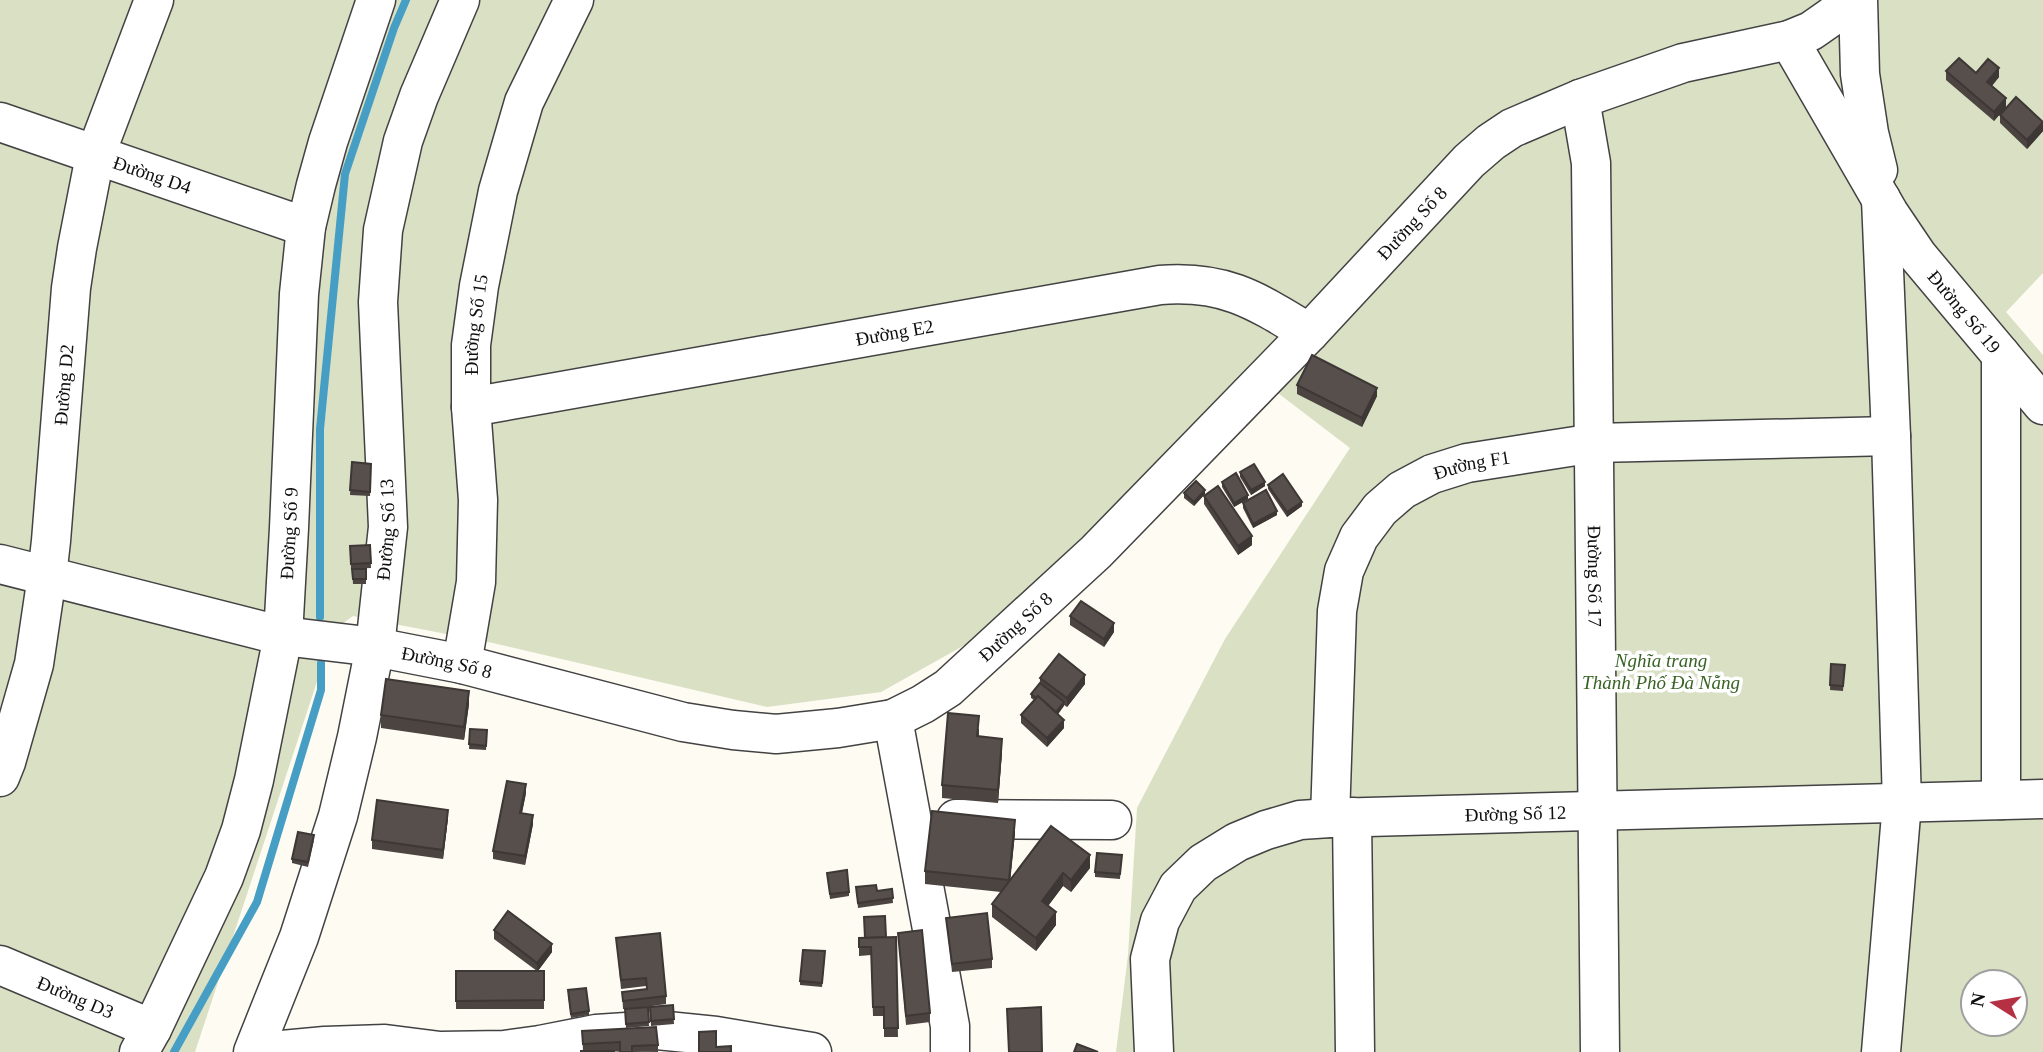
<svg xmlns="http://www.w3.org/2000/svg" width="2043" height="1052" font-family="Georgia,serif">
	<rect width="100%" height="100%" fill="#fefbf2"/>
	<path fill="#d9e0c4" fill-rule="evenodd" d="M0,0H2043V273L2006,312L2043,355V1052H1116L1128,955L1137,808L1225,639L1350,448L1257,377L979,637L881,692L767,707L493,643L353,616L334,630L195,1052H0ZM1973,982H2015V1024H1973Z"/>
	<g fill="none" stroke-linecap="round" stroke-linejoin="round">
		<g stroke="#469ec4" stroke-width="8">
			<path d="M320,617V429L345,174L394,28L406,0"/>
			<path d="M174,1052L257,902L321,690V663"/>
		</g>
		<defs>
			<g id="minor">
				<path d="M1858,0L1860,74L1869,133L1878,170"/>
				<path id="s1" d="M1789,40L1889,213L1918,256L2043,405"/>
				<path id="s2" d="M1580,99L1591,163L1600,1052"/>
				<path id="s3" d="M0,122L306,227"/>
				<path d="M2001,355V800"/>
				<path id="s4" d="M471,407L1160,285C1225,280 1255,300 1309,333"/>
				<path id="s5" d="M0,564L283,636L375,647L462,664L683,722L733,730L776,734L838,728L893,719L923,704L948,688L1096,552L1309,333L1469,161L1491,142L1512,128L1580,99L1683,63L1789,40L1811,31L1834,15L1847,0"/>
				<path id="s6" d="M462,664L476,582L478,500L471,407V345L479,286L498,191L524,102L574,0"/>
				<path d="M893,719L950,1026V1052"/>
				<path id="s7" d="M0,777L6,762L34,664L47,576L51,541L71,288L77,248L95,156L154,0"/>
				<path d="M1352,817L1355,1052"/>
				<path id="s8" d="M1330,818L1337,611L1344,571L1359,537L1380,509L1402,490L1432,474L1467,463L1595,443L1891,436"/>
				<path d="M956,819L1112,820"/>
				<path id="s9" d="M0,965L152,1029"/>
				<path id="s10" d="M139,1052L152,1029L224,877L241,830L254,780L283,636L289,528L299,294L306,227L316,185L328,142L376,0"/>
				<path id="s11" d="M253,1052L299,937L338,816L357,737L375,647L388,527L378,302L383,230L403,141L419,96L460,0"/>
				<path d="M276,1052L282,1050L325,1046L385,1044L440,1051L504,1050L540,1045L596,1034L657,1030L716,1036L812,1052"/>
				<path id="s12" d="M1154,1052L1150,959L1160,921L1178,887L1203,863L1237,842L1266,830L1300,820L1330,818L2043,799"/>
				<path d="M1881,1052L1902,803L1891,436L1881,199"/>
			</g>
		</defs>
		<use href="#minor" stroke="#424242" stroke-width="41"/>
		<use href="#minor" stroke="#fff" stroke-width="38"/>
	</g>
	<g fill="#4b4441">
		<path d="M1946,71L1976,73L1999,77L1992,86L2006,107L1994,121L1946,80Z"/>
		<path d="M2000,115L2043,131L2027,149L2000,123Z"/>
		<path d="M1297,385L1377,396L1362,427L1297,394Z"/>
		<path d="M352,462L371,464L370,496L350,495Z"/>
		<path d="M1240,472L1265,486L1251,495L1240,477Z"/>
		<path d="M1222,482L1248,499L1234,507L1222,487Z"/>
		<path d="M1268,485L1302,506L1287,517L1268,489Z"/>
		<path d="M1184,493L1205,494L1194,506L1184,498Z"/>
		<path d="M1204,496L1252,545L1238,555L1204,504Z"/>
		<path d="M1243,503L1277,515L1253,528L1243,508Z"/>
		<path d="M370,545L371,568L351,569L350,546Z"/>
		<path d="M352,569H366V584H353Z"/>
		<path d="M1070,616L1114,632L1104,647L1070,625Z"/>
		<path d="M1831,664L1845,665L1843,691L1830,690Z"/>
		<path d="M1040,678L1085,684L1067,707L1064,705L1058,714L1064,728L1047,747L1021,723V715L1034,700L1031,698V694L1040,683Z"/>
		<path d="M469,704L464,740L381,728V715Z"/>
		<path d="M979,728V736L1002,752L998,803L942,798V785Z"/>
		<path d="M470,729L487,730L486,750L469,749Z"/>
		<path d="M526,793L522,813L533,824L525,865L493,859V851Z"/>
		<path d="M448,818L443,859L372,849V840Z"/>
		<path d="M1015,833L1010,880L1090,868L1071,892L1063,886L1048,906L1056,925L1036,951L992,917V904L1001,892L925,884V871Z"/>
		<path d="M314,840L308,867L292,863V859Z"/>
		<path d="M1122,855L1120,879L1095,877V872Z"/>
		<path d="M827,873L849,892V896L830,899Z"/>
		<path d="M856,887L877,891L892,889L893,903L858,908Z"/>
		<path d="M946,918L992,959V968L952,972Z"/>
		<path d="M494,930L552,952L538,971H544V1009H456V971H537L494,939Z"/>
		<path d="M898,933L930,1013V1022L906,1025Z"/>
		<path d="M896,937L898,1037H884V1016H873L871,955L859,956V938Z"/>
		<path d="M616,938L666,996V1004L638,1008L648,1007L649,1026L626,1028L625,1009H623L622,992L646,989V986L621,989Z"/>
		<path d="M825,956L822,987L800,985V981Z"/>
		<path d="M568,995L589,1011V1015L571,1018Z"/>
		<path d="M673,1005L674,1024L651,1026L650,1011Z"/>
		<path d="M582,1031L658,1045V1052L583,1051Z"/>
	</g>
	<g fill="#3d3735">
		<path d="M1999,68V77L1987,91V82Z"/>
		<path d="M2006,98V107L1994,121V112Z"/>
		<path d="M2043,122V131L2027,149V140Z"/>
		<path d="M1377,388V396L1362,427V418Z"/>
		<path d="M1265,482V486L1251,495V490Z"/>
		<path d="M1205,490V494L1194,506V502Z"/>
		<path d="M1248,495V499L1234,507V503Z"/>
		<path d="M1302,502V506L1287,517V512Z"/>
		<path d="M1277,511V515L1253,528V524Z"/>
		<path d="M1252,536V545L1238,555V546Z"/>
		<path d="M1114,623V632L1104,647V639Z"/>
		<path d="M1085,675V684L1067,707V698Z"/>
		<path d="M469,691V704L464,740V727Z"/>
		<path d="M1064,702V706L1056,717V713Z"/>
		<path d="M1064,720V728L1047,747V738Z"/>
		<path d="M1002,739V752L998,803V790Z"/>
		<path d="M526,784V793L520,822V813Z"/>
		<path d="M448,810V818L443,859V850Z"/>
		<path d="M533,815V824L525,865V856Z"/>
		<path d="M1015,820V833L1009,893V880Z"/>
		<path d="M1090,855V868L1071,892V880Z"/>
		<path d="M1063,873V886L1042,914V901Z"/>
		<path d="M1056,912V925L1036,951V938Z"/>
		<path d="M552,944V952L537,972V963Z"/>
	</g>
	<g fill="#574f4c" stroke="#3d3735" stroke-width="2">
		<path d="M1959,58L1976,73L1988,59L1999,68L1987,82L2006,98L1994,112L1946,71Z"/>
		<path d="M2016,97L2043,122L2027,140L2000,115Z"/>
		<path d="M1312,355L1377,388L1362,418L1297,385Z"/>
		<path d="M352,462L371,464L370,492L350,490Z"/>
		<path d="M1254,464L1265,482L1251,490L1240,472Z"/>
		<path d="M1236,473L1248,495L1234,503L1222,482Z"/>
		<path d="M1283,474L1302,502L1287,512L1268,485Z"/>
		<path d="M1196,481L1205,490L1194,502L1184,493Z"/>
		<path d="M1218,486L1252,536L1238,546L1204,496Z"/>
		<path d="M1266,490L1277,511L1253,524L1243,503Z"/>
		<path d="M370,545L371,563L351,564L350,546Z"/>
		<path d="M352,569H366V579H353Z"/>
		<path d="M1081,601L1114,623L1104,639L1070,616Z"/>
		<path d="M1059,654L1085,675L1067,698L1040,678Z"/>
		<path d="M1831,664L1845,665L1843,686L1830,685Z"/>
		<path d="M386,679L469,691L464,727L381,715Z"/>
		<path d="M1040,683L1064,702L1056,712L1038,696L1036,698L1031,694Z"/>
		<path d="M1038,696L1064,720L1047,738L1021,715Z"/>
		<path d="M948,713L979,716L977,736L1002,739L998,790L942,785Z"/>
		<path d="M470,729L487,730L486,746L469,744Z"/>
		<path d="M507,781L526,784L520,813L533,815L525,856L493,851Z"/>
		<path d="M377,800L448,810L443,850L372,840Z"/>
		<path d="M932,811L1015,820L1009,880L925,871Z"/>
		<path d="M1051,826L1090,855L1071,880L1063,873L1042,901L1056,912L1036,938L992,904Z"/>
		<path d="M298,832L314,835L308,862L292,859Z"/>
		<path d="M1097,853L1122,855L1120,874L1095,872Z"/>
		<path d="M847,870L849,892L830,894L827,873Z"/>
		<path d="M876,885L877,891L892,889L893,898L858,903L856,887Z"/>
		<path d="M508,911L552,944L537,963L494,930Z"/>
		<path d="M987,913L992,959L952,964L946,918Z"/>
		<path d="M885,916L886,937L865,938L864,917Z"/>
		<path d="M922,930L930,1013L906,1016L898,933Z"/>
		<path d="M660,933L666,996L623,1001L622,992L647,989L646,978L621,980L616,938Z"/>
		<path d="M896,937L898,1028H884V1007H873L871,947H859V938Z"/>
		<path d="M803,950L825,951L822,983L800,981Z"/>
		<path d="M456,971H544V1000L456,1001Z"/>
		<path d="M586,988L589,1011L571,1014L568,990Z"/>
		<path d="M673,1005L674,1019L651,1021L650,1007Z"/>
		<path d="M648,1007L649,1022L626,1024L625,1009Z"/>
		<path d="M1041,1007L1042,1052H1009L1007,1009Z"/>
		<path d="M656,1027L658,1045L632,1046V1052H620V1042L583,1044L582,1031Z"/>
		<path d="M716,1031V1047L731,1046V1052H699V1032Z"/>
		<path d="M1077,1044L1098,1052H1074Z"/>
		<rect x="581" y="1051" width="33" height="1"/>
	</g>
	<g text-anchor="middle" stroke-width="7" stroke-linejoin="round" paint-order="stroke">
		<g font-size="19" fill="#0f0f0f" stroke="#fff">
			<text dy="7" stroke="none"><textPath href="#s3" startOffset="161">Đường D4</textPath></text>
			<text dy="7" stroke="none"><textPath href="#s5" startOffset="1634">Đường Số 8</textPath></text>
			<text dy="7" stroke="none"><textPath href="#s1" startOffset="324">Đường Số 19</textPath></text>
			<text dy="7" stroke="none"><textPath href="#s6" startOffset="341">Đường Số 15</textPath></text>
			<text dy="7" stroke="none"><textPath href="#s4" startOffset="430">Đường E2</textPath></text>
			<text dy="7" stroke="none"><textPath href="#s7" startOffset="399">Đường D2</textPath></text>
			<text dy="7" stroke="none"><textPath href="#s8" startOffset="424">Đường F1</textPath></text>
			<text dy="7" stroke="none"><textPath href="#s11" startOffset="542">Đường Số 13</textPath></text>
			<text dy="7" stroke="none"><textPath href="#s10" startOffset="546">Đường Số 9</textPath></text>
			<text dy="7" stroke="none"><textPath href="#s2" startOffset="478">Đường Số 17</textPath></text>
			<text dy="7" stroke="none"><textPath href="#s5" startOffset="1068">Đường Số 8</textPath></text>
			<text dy="7" stroke="none"><textPath href="#s5" startOffset="458">Đường Số 8</textPath></text>
			<text dy="7" stroke="none"><textPath href="#s12" startOffset="528">Đường Số 12</textPath></text>
			<text dy="7" stroke="none"><textPath href="#s9" startOffset="82">Đường D3</textPath></text>
		</g>
		<g font-size="19" font-style="italic" fill="#376323" stroke="#fff">
			<text x="1661" y="667">Nghĩa trang<tspan x="1661" dy="22">Thành Phố Đà Nẵng</tspan></text>
		</g>
	</g>
	<g transform="translate(1994 1003) rotate(281)"><circle r="33" fill="#ffffff" stroke="#9f9f9f" stroke-width="2"/>
	<path d="M0-5L12 26L0 18L-12 26Z" fill="#b63044"/>
	<text y="-10" font-size="19" font-weight="bold" text-anchor="middle" fill="#0f0f0f">N</text>
	</g>
</svg>
